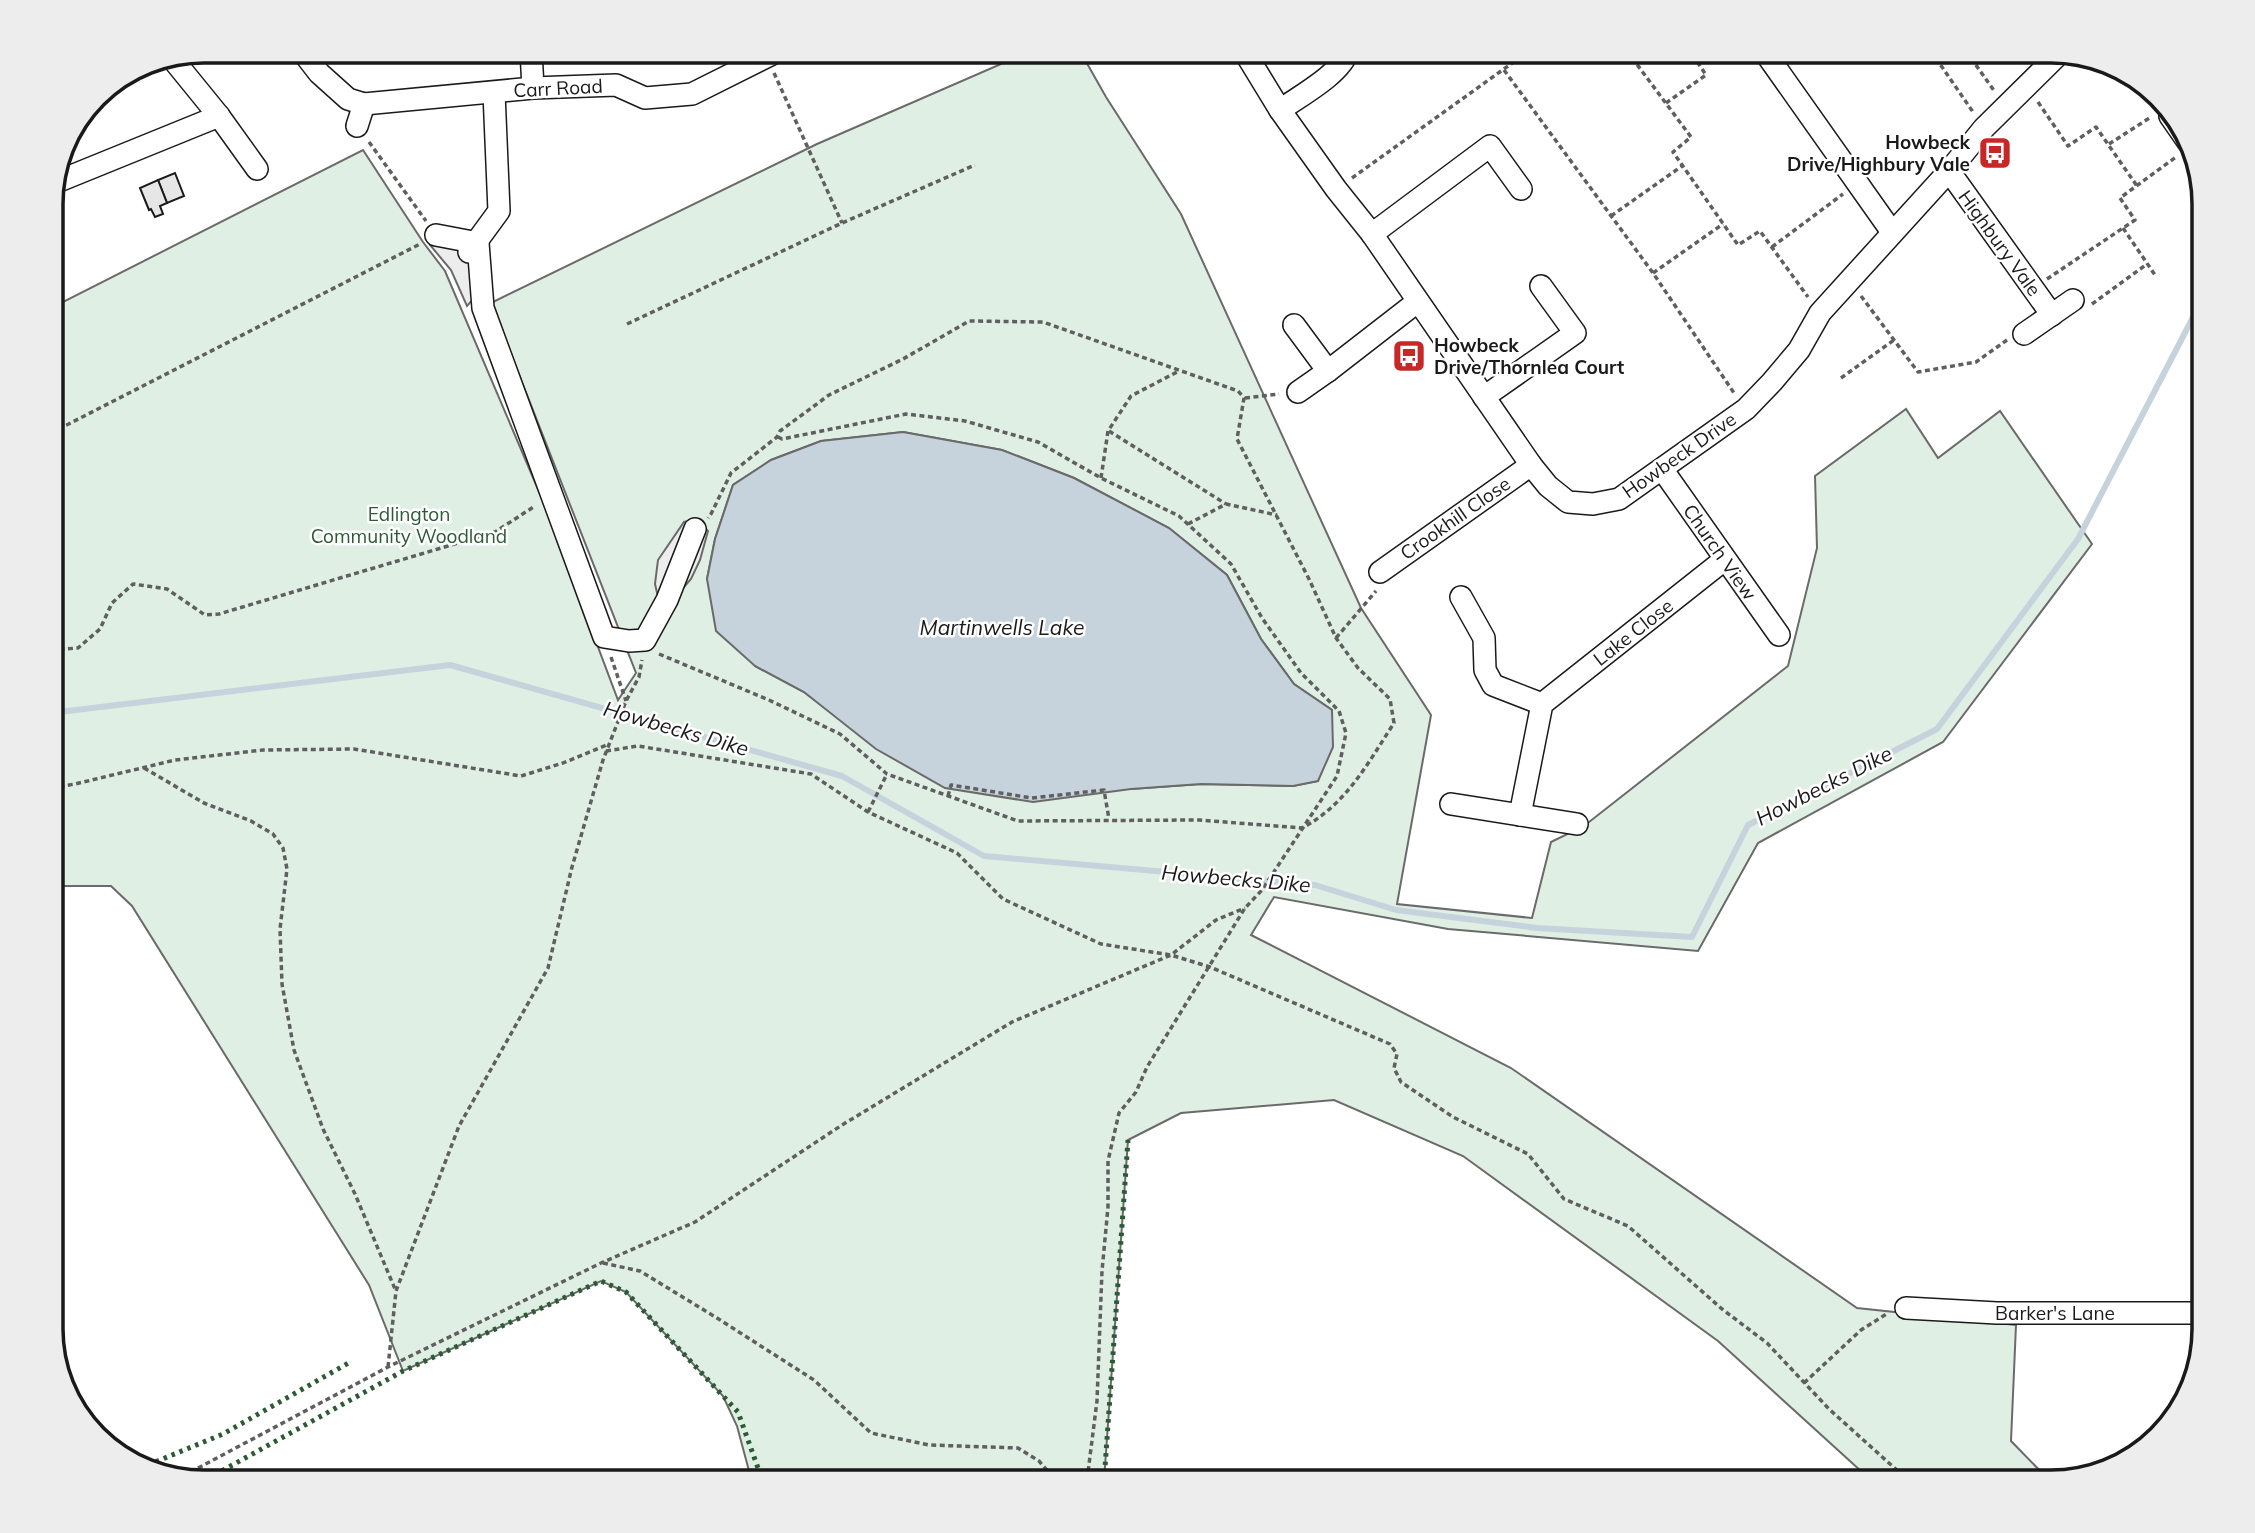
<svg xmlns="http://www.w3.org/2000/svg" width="2255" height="1533" font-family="Mulish,sans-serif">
	<rect width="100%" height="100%" fill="#fff"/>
	<path fill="#e0efe3" stroke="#6a6a6a" stroke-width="2" fill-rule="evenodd" d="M1031,51H1080L1106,97L1181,214L1361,608L1431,715L1397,904L1532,918L1551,842L1584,826L1788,666L1817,548L1815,476L1906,409L1938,458L2000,411L2092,544L1943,742L1758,843L1698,951L1448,929L1274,897L1251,935L1511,1068L1857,1308L2016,1325L2011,1441L2051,1482H1873L1718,1341L1463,1156L1334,1100L1181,1113L1128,1140L1104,1481L1032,1475L1025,1482H752L737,1426L723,1396L626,1292L601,1281L403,1371L369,1285L132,906L111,886H51V308L363,150L423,242L445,271L543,501L618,700L636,673L491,303L817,144ZM903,432L1002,450L1074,478L1169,528L1227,575L1261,639L1294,684L1332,710L1318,781L1293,786L1201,784L1131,789L838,718L804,692L755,666L707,579L715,539L733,485L771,460L821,441Z"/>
	<g fill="#ededed" stroke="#6a6a6a" stroke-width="2">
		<path d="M442,240L469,252L476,296L467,306L451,270L430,245Z"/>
		<path d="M697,519L708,531L700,560L691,579L671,602L658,597L655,584L658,560L684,522Z"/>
	</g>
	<path fill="#c6d2dc" stroke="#6a6a6a" stroke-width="2" d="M903,432L1002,450L1074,478L1169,528L1227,575L1261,639L1294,684L1332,710L1333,747L1318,781L1293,786L1201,784L1131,789L1033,802L945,788L876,749L804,692L755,666L716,631L707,579L715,539L733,485L771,460L821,441Z"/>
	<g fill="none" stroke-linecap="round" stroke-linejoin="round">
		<path stroke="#c6d2dc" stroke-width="6" d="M51,713L450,665L842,776L984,856L1315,885L1396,910L1537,928L1692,937L1748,825L1937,729L2078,539L2204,296"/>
	</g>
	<g fill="#e6e6e6" stroke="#1a1a1a" stroke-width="2">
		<path d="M175,173L184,196L167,203L158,180Z"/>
		<path d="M158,180L167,203L160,206L163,214L155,217L151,209L149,210L140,188Z"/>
	</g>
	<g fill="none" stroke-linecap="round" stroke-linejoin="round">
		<defs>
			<g id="minor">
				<path d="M302,51L319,73L348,99L364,104L533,88L616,85L645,98L692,94L778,51"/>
				<path d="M531,51L533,88"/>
				<path d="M1244,51L1280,110L1336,189L1372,234L1531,465L1548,486L1568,502L1593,504L1619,499L1746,409L1772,382L1799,350L1820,313L1949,171L1984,128L2060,53"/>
				<path d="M1764,51L1892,232"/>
				<path d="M171,57L219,116L257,169"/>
				<path d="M1280,110C1300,96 1341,74 1348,51"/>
				<path d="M2172,115L2170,116L2188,142"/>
				<path d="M357,126L364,104"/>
				<path d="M1949,171L2052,315"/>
				<path d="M54,183L219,116"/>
				<path d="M1372,234L1490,146L1521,189"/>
				<path d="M436,235L478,243L483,308L604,637L629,641L645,640L667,600L695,529"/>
				<path d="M469,252L499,211L494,93"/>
				<path d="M1294,325L1328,371"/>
				<path d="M2024,334L2073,300"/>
				<path d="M1298,392L1328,371L1417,302"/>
				<path d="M1484,397L1575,333L1541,286"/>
				<path d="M1662,469L1779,635"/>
				<path d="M1380,572L1531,465"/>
				<path d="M1461,597L1484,638L1485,670L1493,685L1542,704"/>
				<path d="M1451,804L1577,824"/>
				<path d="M1520,815L1542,704L1724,560"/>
				<path d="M1906,1308L1997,1313H2204"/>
			</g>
		</defs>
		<use href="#minor" stroke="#1a1a1a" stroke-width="24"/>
		<g stroke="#5f5f5f" stroke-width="3.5" stroke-dasharray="5 3.5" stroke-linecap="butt">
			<path d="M1627,51L1691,137L1673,152L1738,245L1760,231L1808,297"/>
			<path d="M1931,51L1973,112"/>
			<path d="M1966,51L1995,92"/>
			<path d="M1504,70L1653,273L1734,393"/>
			<path d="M774,73L842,223"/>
			<path d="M2038,102L2068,146L2096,127L2137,186"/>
			<path d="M1666,103L1706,75L1690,51"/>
			<path d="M369,142L426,221"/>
			<path d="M2109,144L2151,117"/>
			<path d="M1352,178L1529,51"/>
			<path d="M1611,216L1682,166"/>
			<path d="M2123,228L2155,275"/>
			<path d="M1772,247L1843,194"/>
			<path d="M1653,273L1723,224"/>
			<path d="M2047,279L2135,220L2120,198L2176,157"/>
			<path d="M1861,296L1918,372L1976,362L2007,340"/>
			<path d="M2092,304L2147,264"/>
			<path d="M627,324L842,223L975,165"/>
			<path d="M1841,378L1894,340"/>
			<path d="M1245,398L1279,394"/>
			<path d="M1109,431L1226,504"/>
			<path d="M51,433L420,244"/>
			<path d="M778,437L782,439L906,414L965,421L1038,442L1101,478L1179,516L1231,564L1262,618L1301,673L1339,711L1346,733L1337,776L1262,890L1245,908L1147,1067L1136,1092L1119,1113L1108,1161V1207L1102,1271L1097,1401L1088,1472L1091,1482"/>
			<path d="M1101,478L1108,431L1131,396L1177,372"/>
			<path d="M1188,524L1226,504L1277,515"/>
			<path d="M1336,638L1376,591"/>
			<path d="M51,650L78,648L100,629L112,603L133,584L167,589L205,615L219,614L495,532L535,506"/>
			<path d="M659,654L769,700L840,734L887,774L1018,821L1199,820L1302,828C1346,805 1368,763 1394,723L1390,699L1358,668L1336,638L1309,579L1237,439L1244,398L1238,391L1043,322L969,321L903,359L829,395L780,431L777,437L731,473L711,514L708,518"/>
			<path d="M611,657L626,701"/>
			<path d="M606,751L638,746L811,774L868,812L957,853L1003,899L1101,944L1171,955L1210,967L1390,1044L1397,1054L1394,1068L1401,1082L1453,1117L1528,1154L1564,1199L1628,1226L1722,1309L1767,1343L1829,1409L1910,1482"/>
			<path d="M144,768L204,803L251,821L273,834L283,848L287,869L280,929L282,984L294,1050L323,1129L355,1194L395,1289"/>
			<path d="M51,788L75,784L175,760L263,750L354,749L521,776L563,763L609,744"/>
			<path d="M948,796L951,785L1032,798L1104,790L1109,819"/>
			<path d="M868,812L887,774"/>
			<path d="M603,1263L640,1271L717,1318L814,1380L871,1433L929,1445L1018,1448L1039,1461L1057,1482"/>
			<path d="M388,1367L396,1291L459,1126L548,968L572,867L603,760L626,701L639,677L642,660"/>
			<path d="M1804,1383L1861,1330L1888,1313"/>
			<path d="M189,1473L194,1479"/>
			<path d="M183,1476L388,1367L601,1263L695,1222L842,1125L1012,1022L1171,955L1216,920L1245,908"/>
		</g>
		<use href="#minor" stroke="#fff" stroke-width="21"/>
		<g stroke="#2b5a34" stroke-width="5" stroke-dasharray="3.5 5" stroke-linecap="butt">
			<path d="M148,1465L223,1434L352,1361"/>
			<path d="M207,1479L403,1371L601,1281L626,1292L738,1412L763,1482"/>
			<path d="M1025,1482L1031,1475"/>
			<path d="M1104,1482L1128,1140"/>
		</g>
	</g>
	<defs>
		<symbol id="bus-square" viewBox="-11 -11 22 22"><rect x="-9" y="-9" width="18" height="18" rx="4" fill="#c62828" stroke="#fff"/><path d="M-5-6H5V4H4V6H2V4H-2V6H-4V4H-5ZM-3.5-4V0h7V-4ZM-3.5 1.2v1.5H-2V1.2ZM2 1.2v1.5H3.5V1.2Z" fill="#fff"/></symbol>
	</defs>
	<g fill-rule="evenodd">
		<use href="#bus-square" x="1976" y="134" width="38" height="38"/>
		<use href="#bus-square" x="1390" y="337" width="38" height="38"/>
	</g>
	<g text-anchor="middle" stroke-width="5" stroke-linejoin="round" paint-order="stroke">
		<g font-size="19" fill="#1a1a1a" stroke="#fff">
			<text transform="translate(558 88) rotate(-3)" y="7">Carr Road</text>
			<text transform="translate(2000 243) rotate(54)" y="7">Highbury Vale</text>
			<text transform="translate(1679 455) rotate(-35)" y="7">Howbeck Drive</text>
			<text transform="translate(1455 518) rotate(-35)" y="7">Crookhill Close</text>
			<text transform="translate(1720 552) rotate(55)" y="7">Church View</text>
			<text transform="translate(1633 632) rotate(-38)" y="7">Lake Close</text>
			<text x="2055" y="1320">Barker's Lane</text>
		</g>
		<g font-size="19" font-weight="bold" fill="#1a1a1a" stroke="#fff" text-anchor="end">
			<text x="1970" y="149">Howbeck<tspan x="1970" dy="22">Drive/Highbury Vale</tspan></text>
			<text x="1434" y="352" text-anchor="start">Howbeck<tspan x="1434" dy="22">Drive/Thornlea Court</tspan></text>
		</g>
		<g font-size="19" fill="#2b5a34" stroke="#fff">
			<text x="409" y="521">Edlington<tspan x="409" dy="22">Community Woodland</tspan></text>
		</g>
		<g font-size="21" font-style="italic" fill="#1a1a1a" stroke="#fff">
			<text x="1002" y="635">Martinwells Lake</text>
			<text transform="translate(676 729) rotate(16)" y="7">Howbecks Dike</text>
			<text transform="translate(1824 786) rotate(-27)" y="7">Howbecks Dike</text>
			<text transform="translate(1236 879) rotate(5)" y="7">Howbecks Dike</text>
		</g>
	</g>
	<path d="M0 0H2255V1533H0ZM204 63H2051A141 141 0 0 1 2192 204V1329A141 141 0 0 1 2051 1470H204A141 141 0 0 1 63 1329V204A141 141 0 0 1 204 63Z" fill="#ededed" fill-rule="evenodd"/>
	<path fill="none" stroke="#1a1a1a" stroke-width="3.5" d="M204 63H2051A141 141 0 0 1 2192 204V1329A141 141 0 0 1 2051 1470H204A141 141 0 0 1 63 1329V204A141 141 0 0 1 204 63Z"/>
</svg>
